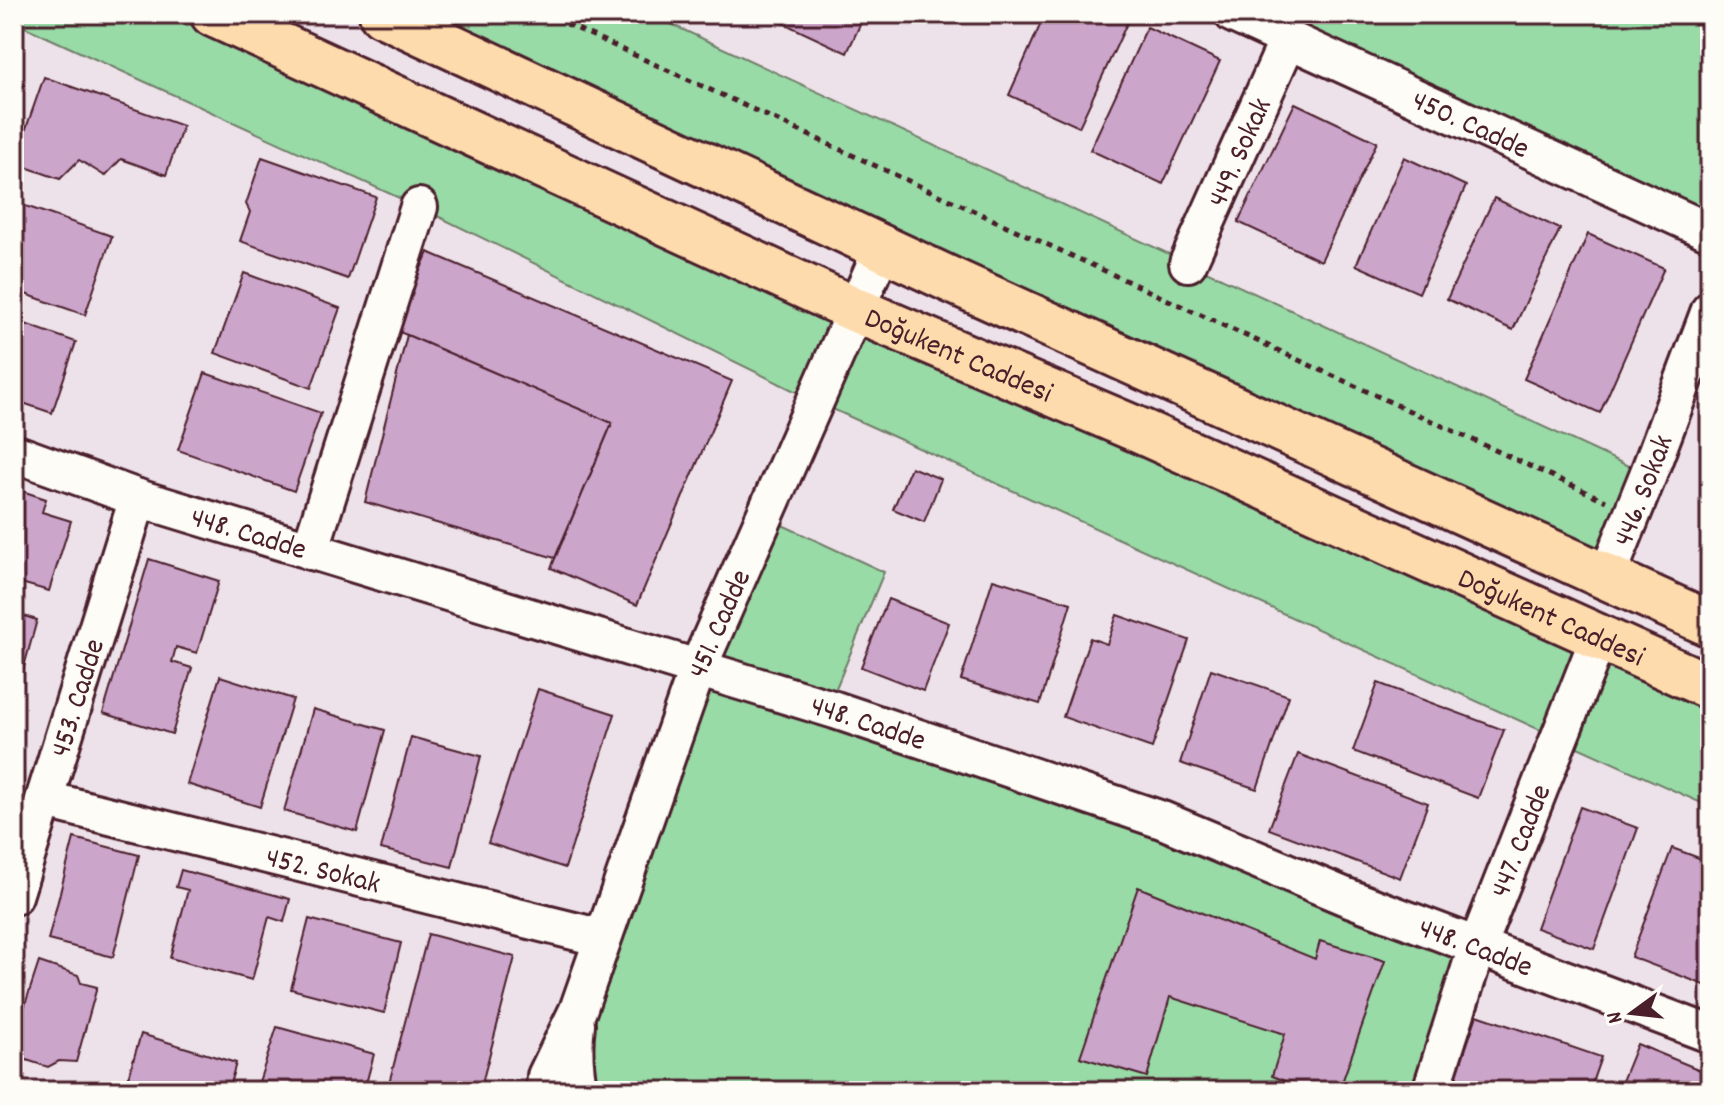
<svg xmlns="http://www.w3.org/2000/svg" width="1724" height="1105" font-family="Dekko,sans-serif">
	<rect width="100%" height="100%" fill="#eee2ea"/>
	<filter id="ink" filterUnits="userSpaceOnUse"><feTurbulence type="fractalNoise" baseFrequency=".0125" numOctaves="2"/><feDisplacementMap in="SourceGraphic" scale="16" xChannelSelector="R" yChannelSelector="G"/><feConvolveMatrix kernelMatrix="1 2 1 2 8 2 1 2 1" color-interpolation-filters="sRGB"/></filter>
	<g filter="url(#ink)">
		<g fill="#98dba7" stroke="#717d69" stroke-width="2">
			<path d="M14,14H213L1710,687V807L815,401L419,207L14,22Z"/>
			<path d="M383,14H649L1648,475L1606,579Z"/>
			<path d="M1233,14H1710V232Z"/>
			<path d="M765,517L884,572L829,705L1478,944L1431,1091H579L575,1068Z"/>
		</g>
		<g fill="#cca5cb" stroke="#4a1f2b" stroke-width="2">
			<path d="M764,14H865L847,53Z"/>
			<path d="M1045,14H1112L1128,21L1079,127L1009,95Z"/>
			<path d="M1147,27L1220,61L1163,184L1090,150Z"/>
			<path d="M44,77L183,126L166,175L121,159L105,176L79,160L60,179L14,163Z"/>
			<path d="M1295,103L1377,142L1321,261L1238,222Z"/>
			<path d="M262,157L376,197L348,279L240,241L250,212L246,204Z"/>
			<path d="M1404,157L1466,186L1419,293L1356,265Z"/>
			<path d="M1494,198L1560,229L1513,330L1447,299Z"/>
			<path d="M14,202L112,236L85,315L14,290Z"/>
			<path d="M1588,234L1664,268L1600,413L1524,379Z"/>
			<path d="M428,252L732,381L637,605L551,568L612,423L395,330Z"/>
			<path d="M244,273L340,308L311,388L215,353Z"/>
			<path d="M14,320L76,342L52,413L14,400Z"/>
			<path d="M407,335L612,423L555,558L365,502Z"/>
			<path d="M205,373L321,413L294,491L178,450Z"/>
			<path d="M911,467L941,479L924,522L893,509Z"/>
			<path d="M19,490L46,499L42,512L71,521L49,591L14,581V501Z"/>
			<path d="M149,559L219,581L197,653L176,647L172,662L192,668L172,734L103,713Z"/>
			<path d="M993,579L1071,603L1040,704L961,680Z"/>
			<path d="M888,599L949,623L923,691L861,667Z"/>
			<path d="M14,613L37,620L15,699L14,698Z"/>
			<path d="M1117,615L1189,640L1152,748L1063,717L1090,638L1107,644Z"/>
			<path d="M1211,669L1289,696L1257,789L1180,763Z"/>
			<path d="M220,676L293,699L260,807L187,784Z"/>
			<path d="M1378,683L1504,730L1478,798L1353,751Z"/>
			<path d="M538,689L615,714L565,868L488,843Z"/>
			<path d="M313,709L385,730L357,832L284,811Z"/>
			<path d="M411,737L481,756L452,867L381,849Z"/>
			<path d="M1298,754L1428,803L1400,878L1269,829Z"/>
			<path d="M1580,807L1638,828L1594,949L1536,928Z"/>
			<path d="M74,838L139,855L113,957L48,940Z"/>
			<path d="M1672,848L1710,862V987L1631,957Z"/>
			<path d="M181,870L290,899L284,922L269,917L252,980L170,958L188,890L176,887Z"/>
			<path d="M1138,887L1315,959L1320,941L1385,961L1339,1091H1310L1272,1076L1285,1034L1170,997L1147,1077L1080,1057Z"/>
			<path d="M309,919L401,943L384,1013L291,989Z"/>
			<path d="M428,934L515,957L480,1091H420L389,1083Z"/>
			<path d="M39,962L78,975L81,983L97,987L76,1062L59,1061L48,1067L14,1056V1038Z"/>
			<path d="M1477,1015L1601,1057L1589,1091H1451Z"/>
			<path d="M277,1027L374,1054L367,1080L346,1091H256Z"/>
			<path d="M141,1034L236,1063L228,1091H124Z"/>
			<path d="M1637,1044L1710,1074V1091H1618Z"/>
		</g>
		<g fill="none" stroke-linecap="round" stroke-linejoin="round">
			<defs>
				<g id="minor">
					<path id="s1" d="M1233,14L1710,232"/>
					<path id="s2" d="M1188,263L1288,40"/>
					<path id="s3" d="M14,453L138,498L835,710L1162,820L1344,896L1710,1034"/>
					<path d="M310,551L419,207"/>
					<path id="s4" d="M1606,579L1648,475L1710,310"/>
					<path id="s5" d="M46,800L602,938"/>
					<path id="s6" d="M14,896L138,498"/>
					<path d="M576,1024C573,1047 574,1068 579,1091"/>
					<path id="s7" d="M545,1091L546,1076L578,1010L697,670L883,247"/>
					<path id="s8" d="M1431,1091L1478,944L1599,637"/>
				</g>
				<g id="major">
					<path id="s9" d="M213,14L856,310L1136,429L1710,687"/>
					<path d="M382,14L951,280L1710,624"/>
				</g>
			</defs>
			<use href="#minor" stroke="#4a1f2b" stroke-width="42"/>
			<use href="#major" stroke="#4a1f2b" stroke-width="50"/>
			<path stroke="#4a1f2b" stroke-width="5" stroke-dasharray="6 6" stroke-linecap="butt" d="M545,14L1606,501"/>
			<use href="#minor" stroke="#fdfcf7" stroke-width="36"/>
			<use href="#major" stroke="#fedbac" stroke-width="44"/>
		</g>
	</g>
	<g text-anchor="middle" stroke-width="6" stroke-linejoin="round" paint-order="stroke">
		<g font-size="30" fill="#4a1f2b" stroke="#fdfcf7">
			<text dy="10" stroke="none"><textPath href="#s1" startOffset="262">450. Cadde</textPath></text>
			<text dy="10" stroke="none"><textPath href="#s2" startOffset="122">449. Sokak</textPath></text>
			<text dy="10" stroke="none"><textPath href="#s9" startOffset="820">Doğukent Caddesi</textPath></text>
			<text dy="10" stroke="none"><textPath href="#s4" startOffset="96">446. Sokak</textPath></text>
			<text dy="10" stroke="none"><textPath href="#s3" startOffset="248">448. Cadde</textPath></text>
			<text dy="10" stroke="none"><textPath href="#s9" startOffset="1468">Doğukent Caddesi</textPath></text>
			<text dy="10" stroke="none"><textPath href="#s7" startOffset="500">451. Cadde</textPath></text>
			<text dy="10" stroke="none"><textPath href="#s6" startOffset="208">453. Cadde</textPath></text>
			<text dy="10" stroke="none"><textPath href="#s3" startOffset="896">448. Cadde</textPath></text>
			<text dy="10" stroke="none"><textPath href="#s8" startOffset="266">447. Cadde</textPath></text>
			<text dy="10" stroke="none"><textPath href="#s5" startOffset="286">452. Sokak</textPath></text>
			<text dy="10" stroke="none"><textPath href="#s3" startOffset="1544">448. Cadde</textPath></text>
		</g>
	</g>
	<rect width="1724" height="1105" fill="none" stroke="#fdfcf7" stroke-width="48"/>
	<rect x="24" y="24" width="1676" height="1057" fill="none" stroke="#4a1f2b" stroke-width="3" filter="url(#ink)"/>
	<g transform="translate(1632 1013) rotate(255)" stroke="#fdfcf7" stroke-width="6" paint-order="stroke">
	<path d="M0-6L14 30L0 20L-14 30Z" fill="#4a1f2b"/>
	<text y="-12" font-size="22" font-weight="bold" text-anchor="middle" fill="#4a1f2b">N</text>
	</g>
</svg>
